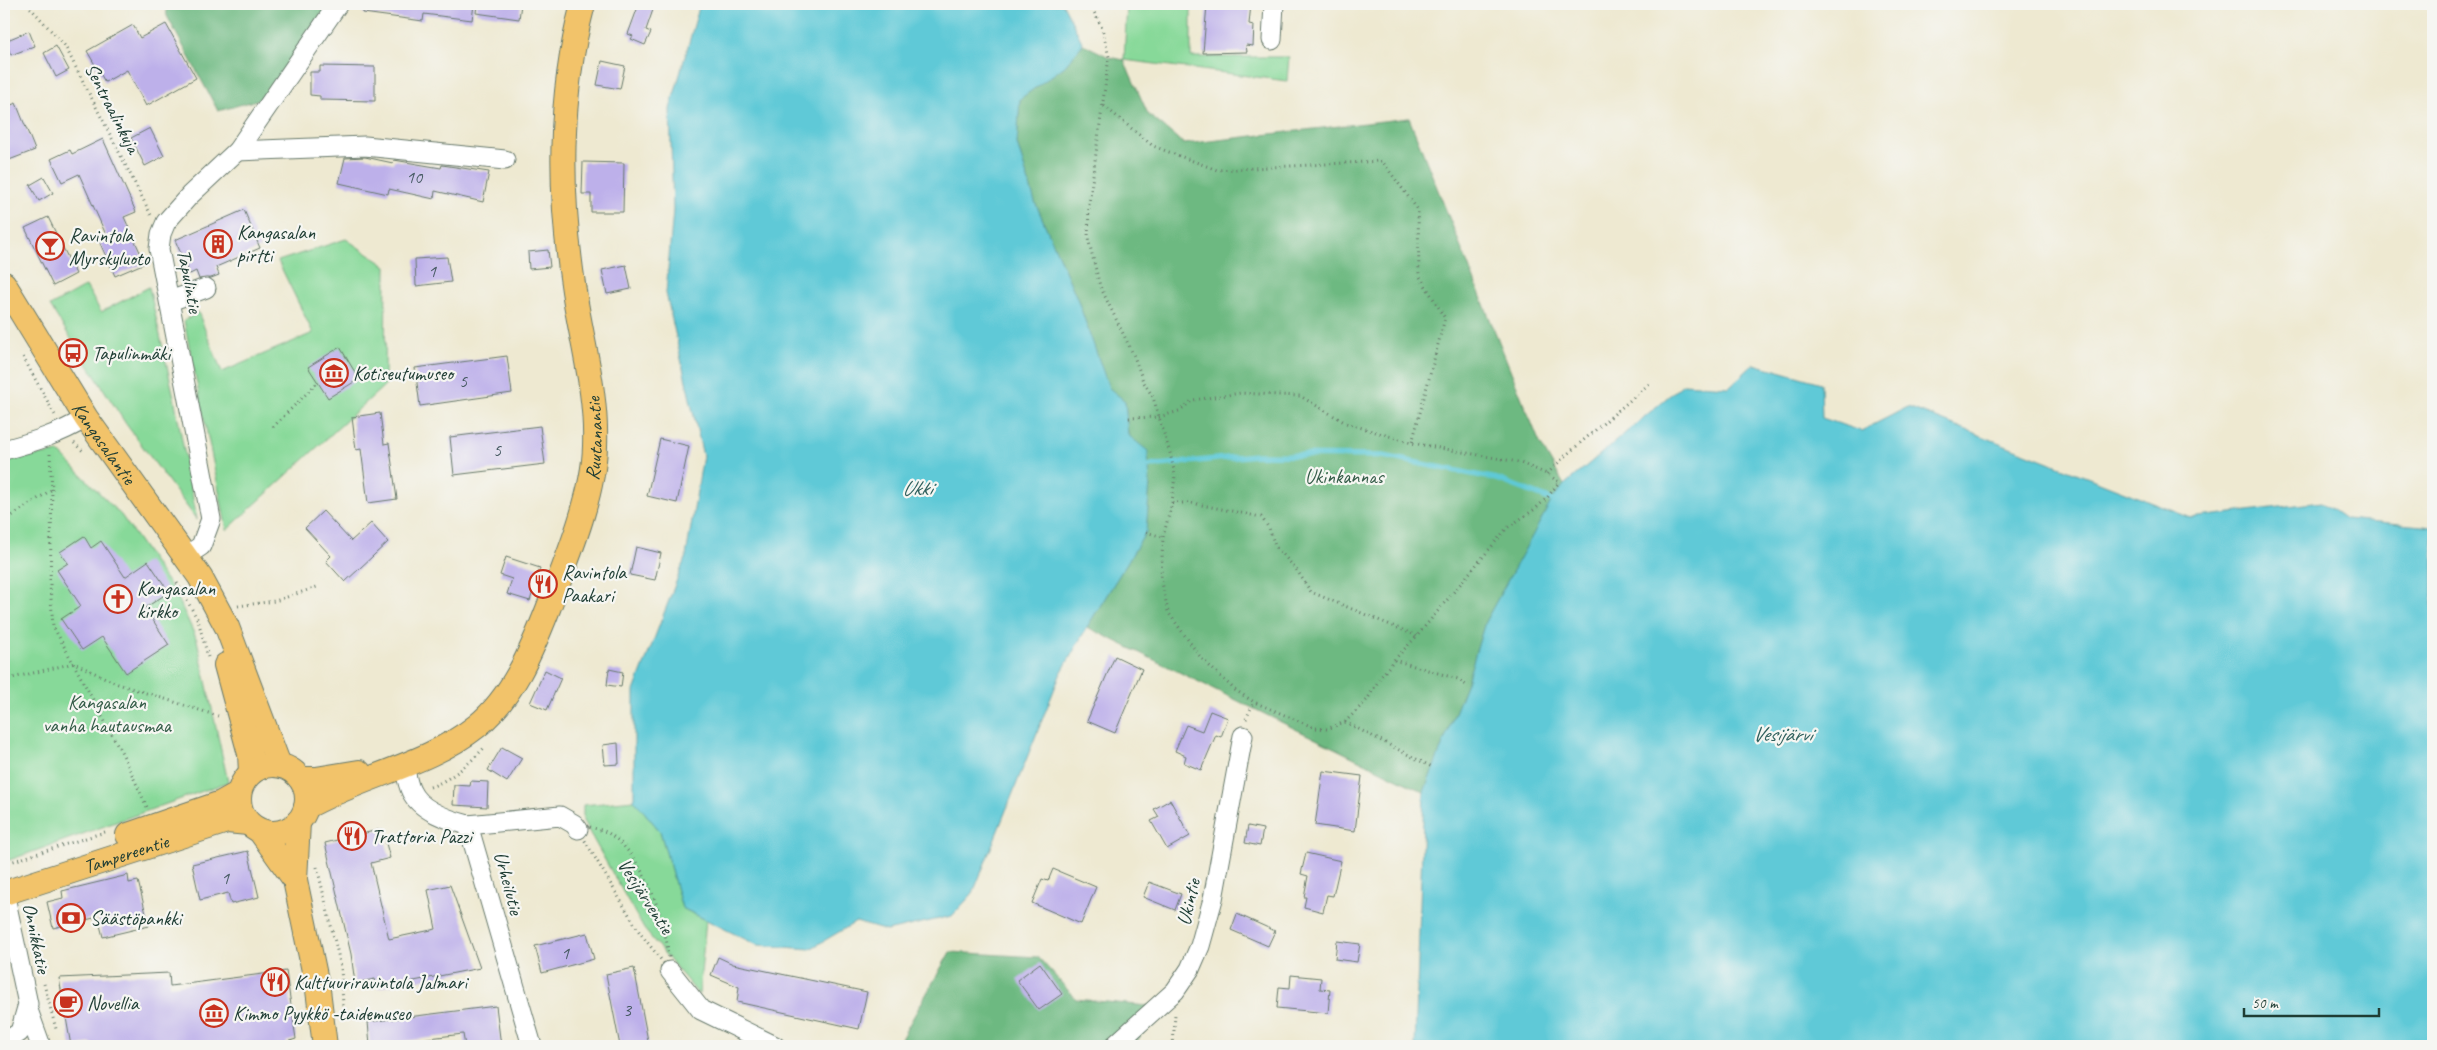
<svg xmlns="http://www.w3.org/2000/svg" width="2437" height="1050" font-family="Caveat,sans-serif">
	<rect width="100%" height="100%" fill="#f6f6f2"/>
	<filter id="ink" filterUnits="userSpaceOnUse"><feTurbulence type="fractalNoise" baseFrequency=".02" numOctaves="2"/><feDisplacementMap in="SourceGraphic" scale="10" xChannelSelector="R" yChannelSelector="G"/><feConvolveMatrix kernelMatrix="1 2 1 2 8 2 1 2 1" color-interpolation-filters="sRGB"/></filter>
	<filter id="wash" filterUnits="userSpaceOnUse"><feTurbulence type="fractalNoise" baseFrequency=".0096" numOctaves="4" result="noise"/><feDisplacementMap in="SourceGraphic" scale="20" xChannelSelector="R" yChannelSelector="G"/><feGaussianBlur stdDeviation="1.12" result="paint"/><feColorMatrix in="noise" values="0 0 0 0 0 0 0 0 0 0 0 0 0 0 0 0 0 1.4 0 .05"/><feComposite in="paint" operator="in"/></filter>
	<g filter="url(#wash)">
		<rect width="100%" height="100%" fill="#eee9d1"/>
		<g fill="#87d999" stroke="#538b66">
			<path d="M1127,4H1191V57H1289L1287,81L1124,60Z"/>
			<path d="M346,239L386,266L385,385L227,530L184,321L198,312L222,372L313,333L278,261Z"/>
			<path d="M86,286L101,312L149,287L174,397L197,520L126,424L50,306Z"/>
			<path d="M59,452L121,515L176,594L197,640L228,782L4,862V461Z"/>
			<path d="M634,800L660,831L682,908L706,920L699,995L644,929L583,821V805Z"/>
		</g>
		<g fill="#6db981" stroke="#467b5a">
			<path d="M176,4H334L271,96L218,111L167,16L166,7Z"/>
			<path d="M1083,44L1109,57L1124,60L1148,114L1184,144L1409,118L1539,441L1564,485L1552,500L1485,622L1466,685L1424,792L1087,627L1146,532L1150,483L1128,435L1125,401L1109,389L1077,298L1035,202L1017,144L1020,99L1065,66Z"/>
			<path d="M950,952L1038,957L1076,999L1158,1007L1134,1046H897Z"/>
		</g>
		<g fill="#5ec9d7" stroke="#3e8386">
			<path d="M700,4H1063L1083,44L1065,66L1020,99L1017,144L1035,202L1077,298L1109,388L1125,401L1128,435L1148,451L1150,483L1146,532L1087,627L1060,675L973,893L952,916L887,931L856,922L810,949L757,945L682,908L660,831L634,800V691L686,556L703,456L666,293L673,210L670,109Z"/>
			<path d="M1754,364L1821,383L1822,418L1861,431L1908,407L2191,518L2321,502L2345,519L2433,527V1046H1415L1424,792L1466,685L1485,622L1552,500L1564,485L1683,384L1729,387Z"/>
		</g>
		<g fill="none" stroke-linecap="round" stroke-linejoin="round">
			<path stroke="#5ec9d7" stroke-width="5.5" d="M1149,466L1256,455L1383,456L1497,479L1552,500"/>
		</g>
		<g id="blocks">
			<g fill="#bdb0ea">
				<path d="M363,4H474L472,20L424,14L423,21L363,13Z"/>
				<path d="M477,4H521L519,19L476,13Z"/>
				<path d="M639,4H655L646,30L651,32L645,45L631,39L633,36L628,34Z"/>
				<path d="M1207,4H1251L1249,24L1254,25L1253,46L1246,45L1247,52L1203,53Z"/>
				<path d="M166,24L196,78L146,106L127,70L105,82L87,51L133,25L140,38Z"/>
				<path d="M29,31L35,46L11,55L5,41Z"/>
				<path d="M56,46L69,70L56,77L44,53Z"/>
				<path d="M602,61L625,66L620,89L597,85Z"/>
				<path d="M320,66L375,67V101L320,100V96L310,95V72H320Z"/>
				<path d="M16,103L35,150L4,162V108Z"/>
				<path d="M150,128L164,156L145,166L131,138Z"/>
				<path d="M103,139L136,212L124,217L145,263L115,276L99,241L107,237L79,174L62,182L51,159L70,150L72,154Z"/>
				<path d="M345,158L365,157L393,163L394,160L441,168L442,165L489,172L483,202L435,191L434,199L389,189L388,194L339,183Z"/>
				<path d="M583,162L624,163L623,212H591V194H582Z"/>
				<path d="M44,177L53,193L39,201L30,185Z"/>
				<path d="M244,210L260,248L216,267L219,275L211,278L199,279L196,271L190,274L175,240Z"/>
				<path d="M48,217L76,274L53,286L25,228Z"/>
				<path d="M548,250L550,267L529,269L528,252Z"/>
				<path d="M447,257L451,282L416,286L415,259Z"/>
				<path d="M626,265L631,289L607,294L602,270Z"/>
				<path d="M340,347L359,379L328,398L308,367Z"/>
				<path d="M507,356L512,393L420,406L415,368Z"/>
				<path d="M380,413L384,444L389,443L397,499L368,503L361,449L356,450L352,417Z"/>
				<path d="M540,426L545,464L454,475L450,437Z"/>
				<path d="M660,439L689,446L677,503L647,496Z"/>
				<path d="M323,511L351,541L371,523L388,542L345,582L326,561L331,556L305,528Z"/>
				<path d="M84,536L91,548L101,541L125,577L148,561L169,592L145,608L169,645L126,673L102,637L82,650L61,619L81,606L57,570L68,563L60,552Z"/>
				<path d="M636,547L661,553L655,580L630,575Z"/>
				<path d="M506,557L540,568L530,601L507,594L512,579L500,575Z"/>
				<path d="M1115,656L1142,669L1115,733L1087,721Z"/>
				<path d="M609,669L623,672L621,687L607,685Z"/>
				<path d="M545,670L561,678L547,710L530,703Z"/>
				<path d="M1210,711L1228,718L1221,737L1216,735L1201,770L1184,763L1186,756L1175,751L1186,725L1202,731Z"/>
				<path d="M618,743L619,764L605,765L603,745Z"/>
				<path d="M502,747L522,758L507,782L488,770Z"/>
				<path d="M1323,771L1362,776L1355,831L1315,825Z"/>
				<path d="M471,781L488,782L487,807L453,805L454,785L470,786Z"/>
				<path d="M1170,800L1190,836L1167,849L1151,821L1159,817L1154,809Z"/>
				<path d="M1248,826L1263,829L1260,846L1245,843Z"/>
				<path d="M382,829L390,858L371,863L389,939L436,929L428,890L450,885L480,968L378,988L375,979L355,983L351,954L325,843Z"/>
				<path d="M248,851L259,897L231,904L228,893L200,900L192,864Z"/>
				<path d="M1306,853L1341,861L1333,896L1327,895L1323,912L1304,907L1306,897H1304L1308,876L1301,874Z"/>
				<path d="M1053,869L1096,887L1081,924L1032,903L1042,879L1048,881Z"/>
				<path d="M128,875L129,883L138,881L149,926L103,937L98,917L53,928L47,902L63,898L62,891Z"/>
				<path d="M1149,882L1181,894L1175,910L1143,897Z"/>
				<path d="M1237,914L1275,931L1268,946L1231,930Z"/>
				<path d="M587,933L594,959L542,973L535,946Z"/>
				<path d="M1337,941L1360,944L1357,962L1335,959Z"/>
				<path d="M718,957L733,964L867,992L859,1029L737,1002L739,987L711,975Z"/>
				<path d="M1040,963L1062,994L1039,1010L1017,980Z"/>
				<path d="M634,968L649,1046H620L606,974Z"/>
				<path d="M286,971L296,1039L286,1042L288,1046H93L92,1043L71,1046L59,978L169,973L170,986Z"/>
				<path d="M1291,975L1321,978L1320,989L1330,990L1328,1013L1277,1008L1279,987L1290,988Z"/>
				<path d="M496,1006L501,1046H465L463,1034L370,1045L368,1022Z"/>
			</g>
		</g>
	</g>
	<g filter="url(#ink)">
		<use href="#blocks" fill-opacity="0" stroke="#67796b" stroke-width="1"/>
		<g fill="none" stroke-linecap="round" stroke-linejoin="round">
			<defs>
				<g id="minor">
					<path d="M1272,40L1274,4"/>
					<path d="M237,151L365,146L505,160"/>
					<path d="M170,301L206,288"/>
					<path d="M4,450C33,442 60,434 86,418"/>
					<path d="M186,556L201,546L211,519L159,249L161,234L166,222L190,195L237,151L338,4"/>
					<path d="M404,764C406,773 407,783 411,791C420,811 449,820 468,825L532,1046"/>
					<path d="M468,825L560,816L574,824L578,829"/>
					<path d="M4,892L28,1004L20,1032L4,1043"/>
					<path d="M670,971L701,1010L775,1046"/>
					<path d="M28,1010L41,1046"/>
					<path d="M1114,1046L1175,991L1190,969L1200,946L1213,899L1243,736"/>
				</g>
				<g id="major">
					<path id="s1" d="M4,284L86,418L200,577L227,627L279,765"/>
					<path d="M226,665L250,754L251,772"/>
					<circle cx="273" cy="799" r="34"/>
					<path d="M301,779H316L359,772"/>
					<path id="s2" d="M306,807C361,776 428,765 477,726C512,698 532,650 548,609C566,562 594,496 595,446C597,393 582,343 574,291C559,194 558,99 583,4"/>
					<path d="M298,822L295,880L318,990L325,1046"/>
					<path d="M260,831L295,880"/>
					<path d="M128,835L221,803L239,793"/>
					<path id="s3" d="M4,893L227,821L248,823"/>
				</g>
			</defs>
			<use href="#minor" stroke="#67796b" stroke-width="21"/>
			<use href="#major" stroke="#67796b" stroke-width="26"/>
			<g stroke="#67796b" stroke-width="3" stroke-dasharray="1 4" stroke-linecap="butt">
				<path d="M27,4L65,46L151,215"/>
				<path d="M1090,4L1102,28L1109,57L1089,205L1088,238L1100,286L1134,356L1143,381L1153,397L1170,453L1175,475L1172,503L1163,537L1161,577L1168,612L1201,658L1235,690L1254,702L1315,728L1327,729L1345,722L1367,700L1380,678L1394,660L1417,636L1507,528L1535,509L1547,498L1559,482L1547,474L1518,462L1412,443L1346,423L1300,396L1241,393L1193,400L1179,411L1159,417L1126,418"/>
				<path d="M1104,106L1153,146L1217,170L1382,161L1418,210L1419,275L1445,318L1412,443"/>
				<path d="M23,357L55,415"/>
				<path d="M273,427L318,382"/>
				<path d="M74,443L84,452"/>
				<path d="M50,454L52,490L50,585L53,626L123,755L147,807"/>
				<path d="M1547,474L1564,457L1649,384"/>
				<path d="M1172,503H1192L1261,517L1269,528L1275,546L1296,569L1311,592L1417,636"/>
				<path d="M4,521L51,490"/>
				<path d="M1146,532L1163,537"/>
				<path d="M177,583L198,620L208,657"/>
				<path d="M238,606L275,601L320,586"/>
				<path d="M1394,660L1458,679L1466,685"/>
				<path d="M4,680L74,663L118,684L218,716"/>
				<path d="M1246,719L1254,702"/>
				<path d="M1345,722L1432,767"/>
				<path d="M430,787C451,780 471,762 485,747"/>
				<path d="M590,827C596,829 603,830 608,833C646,856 669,929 670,971L640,933L578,829Z"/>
				<path d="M4,864L108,831"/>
				<path d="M317,867L341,967L343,1006"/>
				<path d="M44,984L56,1029"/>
				<path d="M1173,1046L1175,1014"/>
			</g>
			<use href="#minor" stroke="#fff" stroke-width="19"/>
			<use href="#major" stroke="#f2c36a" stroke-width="24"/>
		</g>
	</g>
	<defs>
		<symbol id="building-ring" viewBox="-11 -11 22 22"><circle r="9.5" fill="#f6f6f2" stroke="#c8321e" stroke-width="1.5"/><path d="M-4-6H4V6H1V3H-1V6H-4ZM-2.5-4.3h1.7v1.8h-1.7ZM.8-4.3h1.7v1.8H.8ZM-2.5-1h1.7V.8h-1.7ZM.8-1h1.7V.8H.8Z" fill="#c8321e"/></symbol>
		<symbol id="bar-ring" viewBox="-11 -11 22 22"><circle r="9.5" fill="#f6f6f2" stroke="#c8321e" stroke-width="1.5"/><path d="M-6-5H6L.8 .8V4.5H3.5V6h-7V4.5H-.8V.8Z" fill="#c8321e"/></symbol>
		<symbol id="bus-ring" viewBox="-11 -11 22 22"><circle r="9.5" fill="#f6f6f2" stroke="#c8321e" stroke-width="1.5"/><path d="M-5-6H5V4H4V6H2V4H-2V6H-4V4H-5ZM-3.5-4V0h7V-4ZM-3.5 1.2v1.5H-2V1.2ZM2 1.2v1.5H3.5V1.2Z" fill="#c8321e"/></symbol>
		<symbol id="museum-ring" viewBox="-11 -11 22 22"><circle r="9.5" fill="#f6f6f2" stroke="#c8321e" stroke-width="1.5"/><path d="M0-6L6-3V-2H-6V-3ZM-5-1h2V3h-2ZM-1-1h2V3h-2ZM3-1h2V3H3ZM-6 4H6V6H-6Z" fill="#c8321e"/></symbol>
		<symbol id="restaurant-ring" viewBox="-11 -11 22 22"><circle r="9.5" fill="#f6f6f2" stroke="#c8321e" stroke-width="1.5"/><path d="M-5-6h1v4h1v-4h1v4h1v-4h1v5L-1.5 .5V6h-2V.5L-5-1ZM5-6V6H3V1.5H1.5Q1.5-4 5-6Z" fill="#c8321e"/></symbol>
		<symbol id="church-ring" viewBox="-11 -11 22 22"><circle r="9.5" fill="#f6f6f2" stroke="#c8321e" stroke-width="1.5"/><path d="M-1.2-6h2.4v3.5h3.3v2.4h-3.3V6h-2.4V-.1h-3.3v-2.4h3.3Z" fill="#c8321e"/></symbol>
		<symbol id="bank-ring" viewBox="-11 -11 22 22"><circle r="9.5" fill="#f6f6f2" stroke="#c8321e" stroke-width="1.5"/><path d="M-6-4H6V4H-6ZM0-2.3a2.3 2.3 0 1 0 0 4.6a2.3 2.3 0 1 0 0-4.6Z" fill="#c8321e"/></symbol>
		<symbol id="cafe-ring" viewBox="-11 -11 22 22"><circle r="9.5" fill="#f6f6f2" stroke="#c8321e" stroke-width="1.5"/><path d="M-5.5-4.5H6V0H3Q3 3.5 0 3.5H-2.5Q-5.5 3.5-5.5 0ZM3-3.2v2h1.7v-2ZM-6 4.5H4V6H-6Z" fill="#c8321e"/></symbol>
	</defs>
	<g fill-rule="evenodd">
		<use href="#building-ring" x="202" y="228" width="32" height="32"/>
		<use href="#bar-ring" x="34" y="230" width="32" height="32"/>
		<use href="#bus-ring" x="57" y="337" width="32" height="32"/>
		<use href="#museum-ring" x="318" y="357" width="32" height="32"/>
		<use href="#restaurant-ring" x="527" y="568" width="32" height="32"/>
		<use href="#church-ring" x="102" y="583" width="32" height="32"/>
		<use href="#restaurant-ring" x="336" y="820" width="32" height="32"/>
		<use href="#bank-ring" x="55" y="902" width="32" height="32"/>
		<use href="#restaurant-ring" x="259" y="966" width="32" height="32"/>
		<use href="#cafe-ring" x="52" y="987" width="32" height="32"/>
		<use href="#museum-ring" x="198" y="997" width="32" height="32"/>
	</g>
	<g text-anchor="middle" stroke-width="4.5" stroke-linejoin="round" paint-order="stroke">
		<g font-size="18" fill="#465a62">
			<text x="414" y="183">10</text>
			<text x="432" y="277">1</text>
			<text x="463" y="387">5</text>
			<text x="497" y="456">5</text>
			<text x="225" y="884">1</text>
			<text x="565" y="959">1</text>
			<text x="627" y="1016">3</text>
		</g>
		<g font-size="20" fill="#1f3d34" stroke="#f6f6f2">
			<text transform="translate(113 108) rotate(63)" y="7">Sentraalinkuja</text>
			<text transform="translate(190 281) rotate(79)" y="7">Tapulintie</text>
			<text dy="7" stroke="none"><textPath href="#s2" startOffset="506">Ruutanantie</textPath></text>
			<text dy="7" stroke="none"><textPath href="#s1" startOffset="188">Kangasalantie</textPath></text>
			<text dy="7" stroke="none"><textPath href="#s3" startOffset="128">Tampereentie</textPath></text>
			<text transform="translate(509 883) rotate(75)" y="7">Urheilutie</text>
			<text transform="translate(646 896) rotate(57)" y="7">Vesijärventie</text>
			<text transform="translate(1188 902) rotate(-77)" y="7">Ukintie</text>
			<text transform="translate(37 938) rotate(78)" y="7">Onnikkatie</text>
		</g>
		<g font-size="20" fill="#1f3d34" stroke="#f6f6f2" text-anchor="start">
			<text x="237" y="239">Kangasalan<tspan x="237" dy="23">pirtti</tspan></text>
			<text x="69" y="242">Ravintola<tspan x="69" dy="23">Myrskyluoto</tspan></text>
			<text x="92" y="360">Tapulinmäki</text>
			<text x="353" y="380">Kotiseutumuseo</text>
			<text x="562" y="579">Ravintola<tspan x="562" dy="23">Paakari</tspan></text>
			<text x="137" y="595">Kangasalan<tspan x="137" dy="23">kirkko</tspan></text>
			<text x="371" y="843">Trattoria Pazzi</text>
			<text x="90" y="925">Säästöpankki</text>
			<text x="294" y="989">Kulttuuriravintola Jalmari</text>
			<text x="87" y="1010">Novellia</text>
			<text x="233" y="1020">Kimmo Pyykkö -taidemuseo</text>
		</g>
		<g font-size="20" fill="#345c48" stroke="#f6f6f2">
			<text x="1344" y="483">Ukinkannas</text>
			<text x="107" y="709">Kangasalan<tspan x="107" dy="23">vanha hautausmaa</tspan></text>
		</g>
		<g font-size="21" font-style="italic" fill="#2f605d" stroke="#f6f6f2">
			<text x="917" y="495">Ukki</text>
			<text x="1782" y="741">Vesijärvi</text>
		</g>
	</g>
	<rect width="2437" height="1050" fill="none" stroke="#f6f6f2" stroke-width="20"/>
	<path d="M2244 1008v8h135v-8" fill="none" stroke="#1f3d34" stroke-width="2.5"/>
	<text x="2252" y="1008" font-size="15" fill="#1f3d34" stroke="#f6f6f2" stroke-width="4" paint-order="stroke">50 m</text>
</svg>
